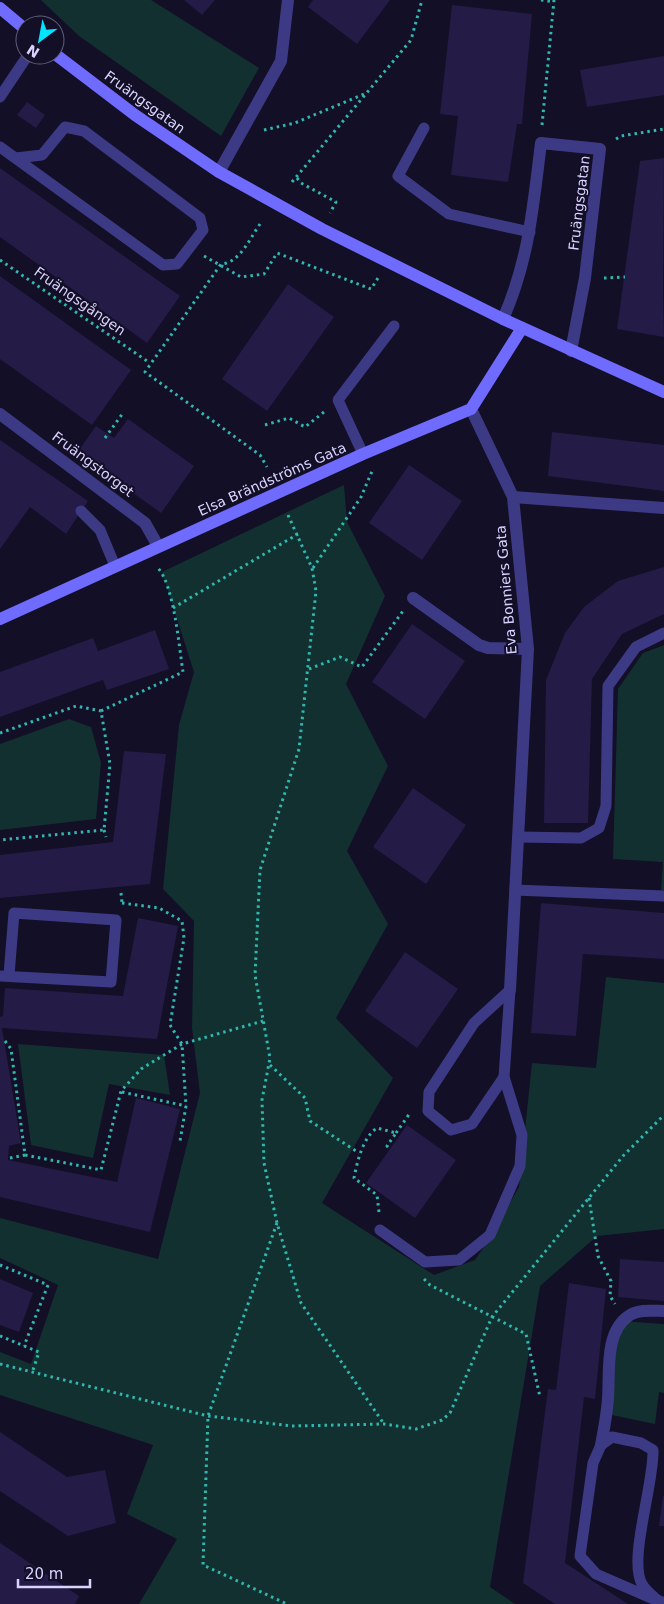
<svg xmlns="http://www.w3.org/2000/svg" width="664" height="1604" font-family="'DejaVu Sans',sans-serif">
	<rect width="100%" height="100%" fill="#130f26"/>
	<g fill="#12302f">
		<path d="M41,0H151L259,68L221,136L79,36Z"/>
		<path d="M344,485L347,522L385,596L346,684L388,766L347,851L388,924L336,1018L393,1078L322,1203L434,1275L475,1260L492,1235L519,1187L532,1063L596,1068L606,977L664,983V1229L597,1236L540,1286L490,1587L515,1604H139L177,1539L127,1514L153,1445L0,1395V1352L31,1364L58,1285L0,1258V1218L158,1259L200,1093L192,1028L194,921L163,889L179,725L194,672L162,572Z"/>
		<path d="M664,645V890H661L663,862L613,859L618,689L643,653Z"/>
		<path d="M69,719L91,727L101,763L96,819L0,830V744Z"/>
		<path d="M18,1044L164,1055L170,1095L109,1084L93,1158L31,1145Z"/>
		<path d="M620,1321L664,1324V1393L659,1392L655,1424L607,1414Z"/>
	</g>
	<g fill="#241b47">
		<path d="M184,0H215L202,15Z"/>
		<path d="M313,0H390L357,44L308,7Z"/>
		<path d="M452,5L532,14L522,124H517L508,182L451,175L458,116L440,114Z"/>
		<path d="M664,56V95L587,107L580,70Z"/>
		<path d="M27,102L45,115L36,128L17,115Z"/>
		<path d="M664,158L663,294L664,337L617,329L640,161Z"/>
		<path d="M0,168L180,296L147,343L0,237Z"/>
		<path d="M0,276L131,370L92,425L0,359Z"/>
		<path d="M288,284L334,317L267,411L222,379Z"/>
		<path d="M128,419L194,466L161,513L77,453L96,426L114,438Z"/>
		<path d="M552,432L664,445V491L548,476Z"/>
		<path d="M0,440L88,501L66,534L30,507L0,549Z"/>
		<path d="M409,465L462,501L422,560L369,523Z"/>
		<path d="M664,567V614L622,634L592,679L588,823H544L546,680L565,633L584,607L618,581Z"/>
		<path d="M412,624L465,661L425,719L372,682Z"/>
		<path d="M155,630L169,669L107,690L103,680L0,717V672L93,638L98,651Z"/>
		<path d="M124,751L166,754L150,884L0,898V855L113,842Z"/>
		<path d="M413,788L466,825L426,884L373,847Z"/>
		<path d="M541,903L664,913V959L583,954L576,1036L531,1033Z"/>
		<path d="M138,918L178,926L157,1039L2,1028L21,1143L9,1146L8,1160L117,1182L136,1098L180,1109L150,1232L0,1197V1017L3,1016L5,988L123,996Z"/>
		<path d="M405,952L458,989L417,1048L365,1011Z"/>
		<path d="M407,1125L456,1160L415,1218L366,1183Z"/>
		<path d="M620,1259L664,1262V1301L618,1297Z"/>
		<path d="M0,1279L33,1293L19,1332L0,1325Z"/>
		<path d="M569,1283L606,1289L595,1399L584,1397L565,1563L628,1604H555L523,1583L548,1389L556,1390Z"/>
		<path d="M0,1432L67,1477L105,1470L116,1523L68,1536L0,1491Z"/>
		<path d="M663,1496H664V1526H659Z"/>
		<path d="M0,1543L79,1596L75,1604H0Z"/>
	</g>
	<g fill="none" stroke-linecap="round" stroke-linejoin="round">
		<g stroke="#2fb8b0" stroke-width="3" stroke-dasharray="2.5 4" stroke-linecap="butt">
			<path d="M541,0L554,2"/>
			<path d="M542,125L554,0"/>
			<path d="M264,130L295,123L364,94"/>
			<path d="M616,139L621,136L664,129"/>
			<path d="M297,178L301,183L336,202L330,213"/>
			<path d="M292,182L411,40L422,0"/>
			<path d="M260,224C250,238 240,263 221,264L145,372L260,455L267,467"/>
			<path d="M204,256L241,277L264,274L277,253L371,289L378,278"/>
			<path d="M0,260L147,361"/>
			<path d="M604,278L625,277"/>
			<path d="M265,425L289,418L305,427L324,412"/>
			<path d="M105,438L123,413"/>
			<path d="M288,515L312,568L316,591L299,749L260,870L255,975L270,1058L262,1100L264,1163L277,1223L301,1303L384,1424"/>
			<path d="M313,568L361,497L373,469"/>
			<path d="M173,608L298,534"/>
			<path d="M309,669L340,657L362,667L403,611"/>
			<path d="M101,711L183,672C179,646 174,586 158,568"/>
			<path d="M0,733L76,706L101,711L110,764L104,830L0,840"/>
			<path d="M104,830L106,837"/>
			<path d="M121,893L122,903"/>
			<path d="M122,903L159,908L182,921L184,938L170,1025L182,1044L186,1106L180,1141"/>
			<path d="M5,1041L11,1049L25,1155L101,1170L121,1091L141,1069L182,1044L263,1021"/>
			<path d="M270,1065L305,1098L310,1121L359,1153"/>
			<path d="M122,1092L186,1106"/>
			<path d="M396,1133L410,1113"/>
			<path d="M10,1158L25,1155"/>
			<path d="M589,1198L598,1256L611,1281L610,1296L615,1304"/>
			<path d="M379,1212L377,1195L354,1178C357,1162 363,1137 377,1128L396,1133L387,1146L390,1149"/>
			<path d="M277,1223L208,1416L203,1565L287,1604"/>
			<path d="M0,1265L48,1285L24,1346"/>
			<path d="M424,1279L430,1285L526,1334L540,1397"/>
			<path d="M0,1336L39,1352L32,1373"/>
			<path d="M0,1364L208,1416L292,1426L384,1424L416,1429L442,1420L450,1413L492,1317L623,1156L664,1115"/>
		</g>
		<g stroke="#3d3a85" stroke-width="11">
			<path d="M0,97L28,55"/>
			<path d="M424,128L398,176L449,214L530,232"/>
			<path d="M0,147L163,265L177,264L203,230L200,218L84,131L65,127L42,155L16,158"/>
			<path d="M363,454L338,400L394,326"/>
			<path d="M81,511L100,530L115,566"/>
			<path d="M518,837L581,838L599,828L606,806L608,686L636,647L664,633"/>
			<path d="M515,890L664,896"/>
			<path d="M0,976L111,982L116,920L14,913L9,975"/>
			<path d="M510,990L504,1077L472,1124L451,1130L428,1111L429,1092L474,1023Z"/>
			<path d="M380,1230L425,1262L459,1260L490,1235L520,1166L522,1135L504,1077"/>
			<path d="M612,1437L641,1443L653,1450C654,1485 628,1559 642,1584C645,1590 653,1596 658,1601L596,1574L580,1556L593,1463L601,1445Z"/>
		</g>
		<g stroke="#3d3a85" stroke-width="12">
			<path d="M219,172L281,61L288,0"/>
			<path d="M503,319C529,260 533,207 541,143L600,149L585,278L571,351"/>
			<path d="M471,409L513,497L528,649L510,990"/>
			<path d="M0,414L145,523L158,546"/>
			<path d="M513,497L664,508"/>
			<path d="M413,598L479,645L488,648L528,649"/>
			<path d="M601,1445C604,1429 607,1414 608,1398C610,1372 604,1331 630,1315C640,1309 653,1311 664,1311"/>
			<path d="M658,1601L664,1603"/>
		</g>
		<g stroke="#6f6bff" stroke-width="12">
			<path d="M0,8L25,29"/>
			<path d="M55,54L135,115L219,172L322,229L503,319L664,392"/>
			<path d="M0,619L363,454L471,409L522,328"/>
		</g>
	</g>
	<g text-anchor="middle" stroke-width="4" stroke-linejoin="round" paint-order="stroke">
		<g font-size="14" fill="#d9d4ff" stroke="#130f26">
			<text transform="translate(145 102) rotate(36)" y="5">Fruängsgatan</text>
			<text transform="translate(579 203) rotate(-83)" y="5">Fruängsgatan</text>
			<text transform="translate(80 301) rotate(35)" y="5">Fruängsgången</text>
			<text transform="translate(93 464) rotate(37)" y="5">Fruängstorget</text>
			<text transform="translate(272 479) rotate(-24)" y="5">Elsa Brändströms Gata</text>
			<text transform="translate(506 590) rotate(-95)" y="5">Eva Bonniers Gata</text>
		</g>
	</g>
	<g transform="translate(40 40) rotate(212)"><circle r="24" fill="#130f26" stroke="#625e7d"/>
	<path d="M0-4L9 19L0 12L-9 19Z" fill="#00e5ff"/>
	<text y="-8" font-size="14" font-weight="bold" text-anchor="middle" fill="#d9d4ff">N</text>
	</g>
	<path d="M18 1579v8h72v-8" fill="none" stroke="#d9d4ff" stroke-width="2.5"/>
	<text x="25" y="1579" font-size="15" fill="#d9d4ff" stroke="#130f26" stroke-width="4" paint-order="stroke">20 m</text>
</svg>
